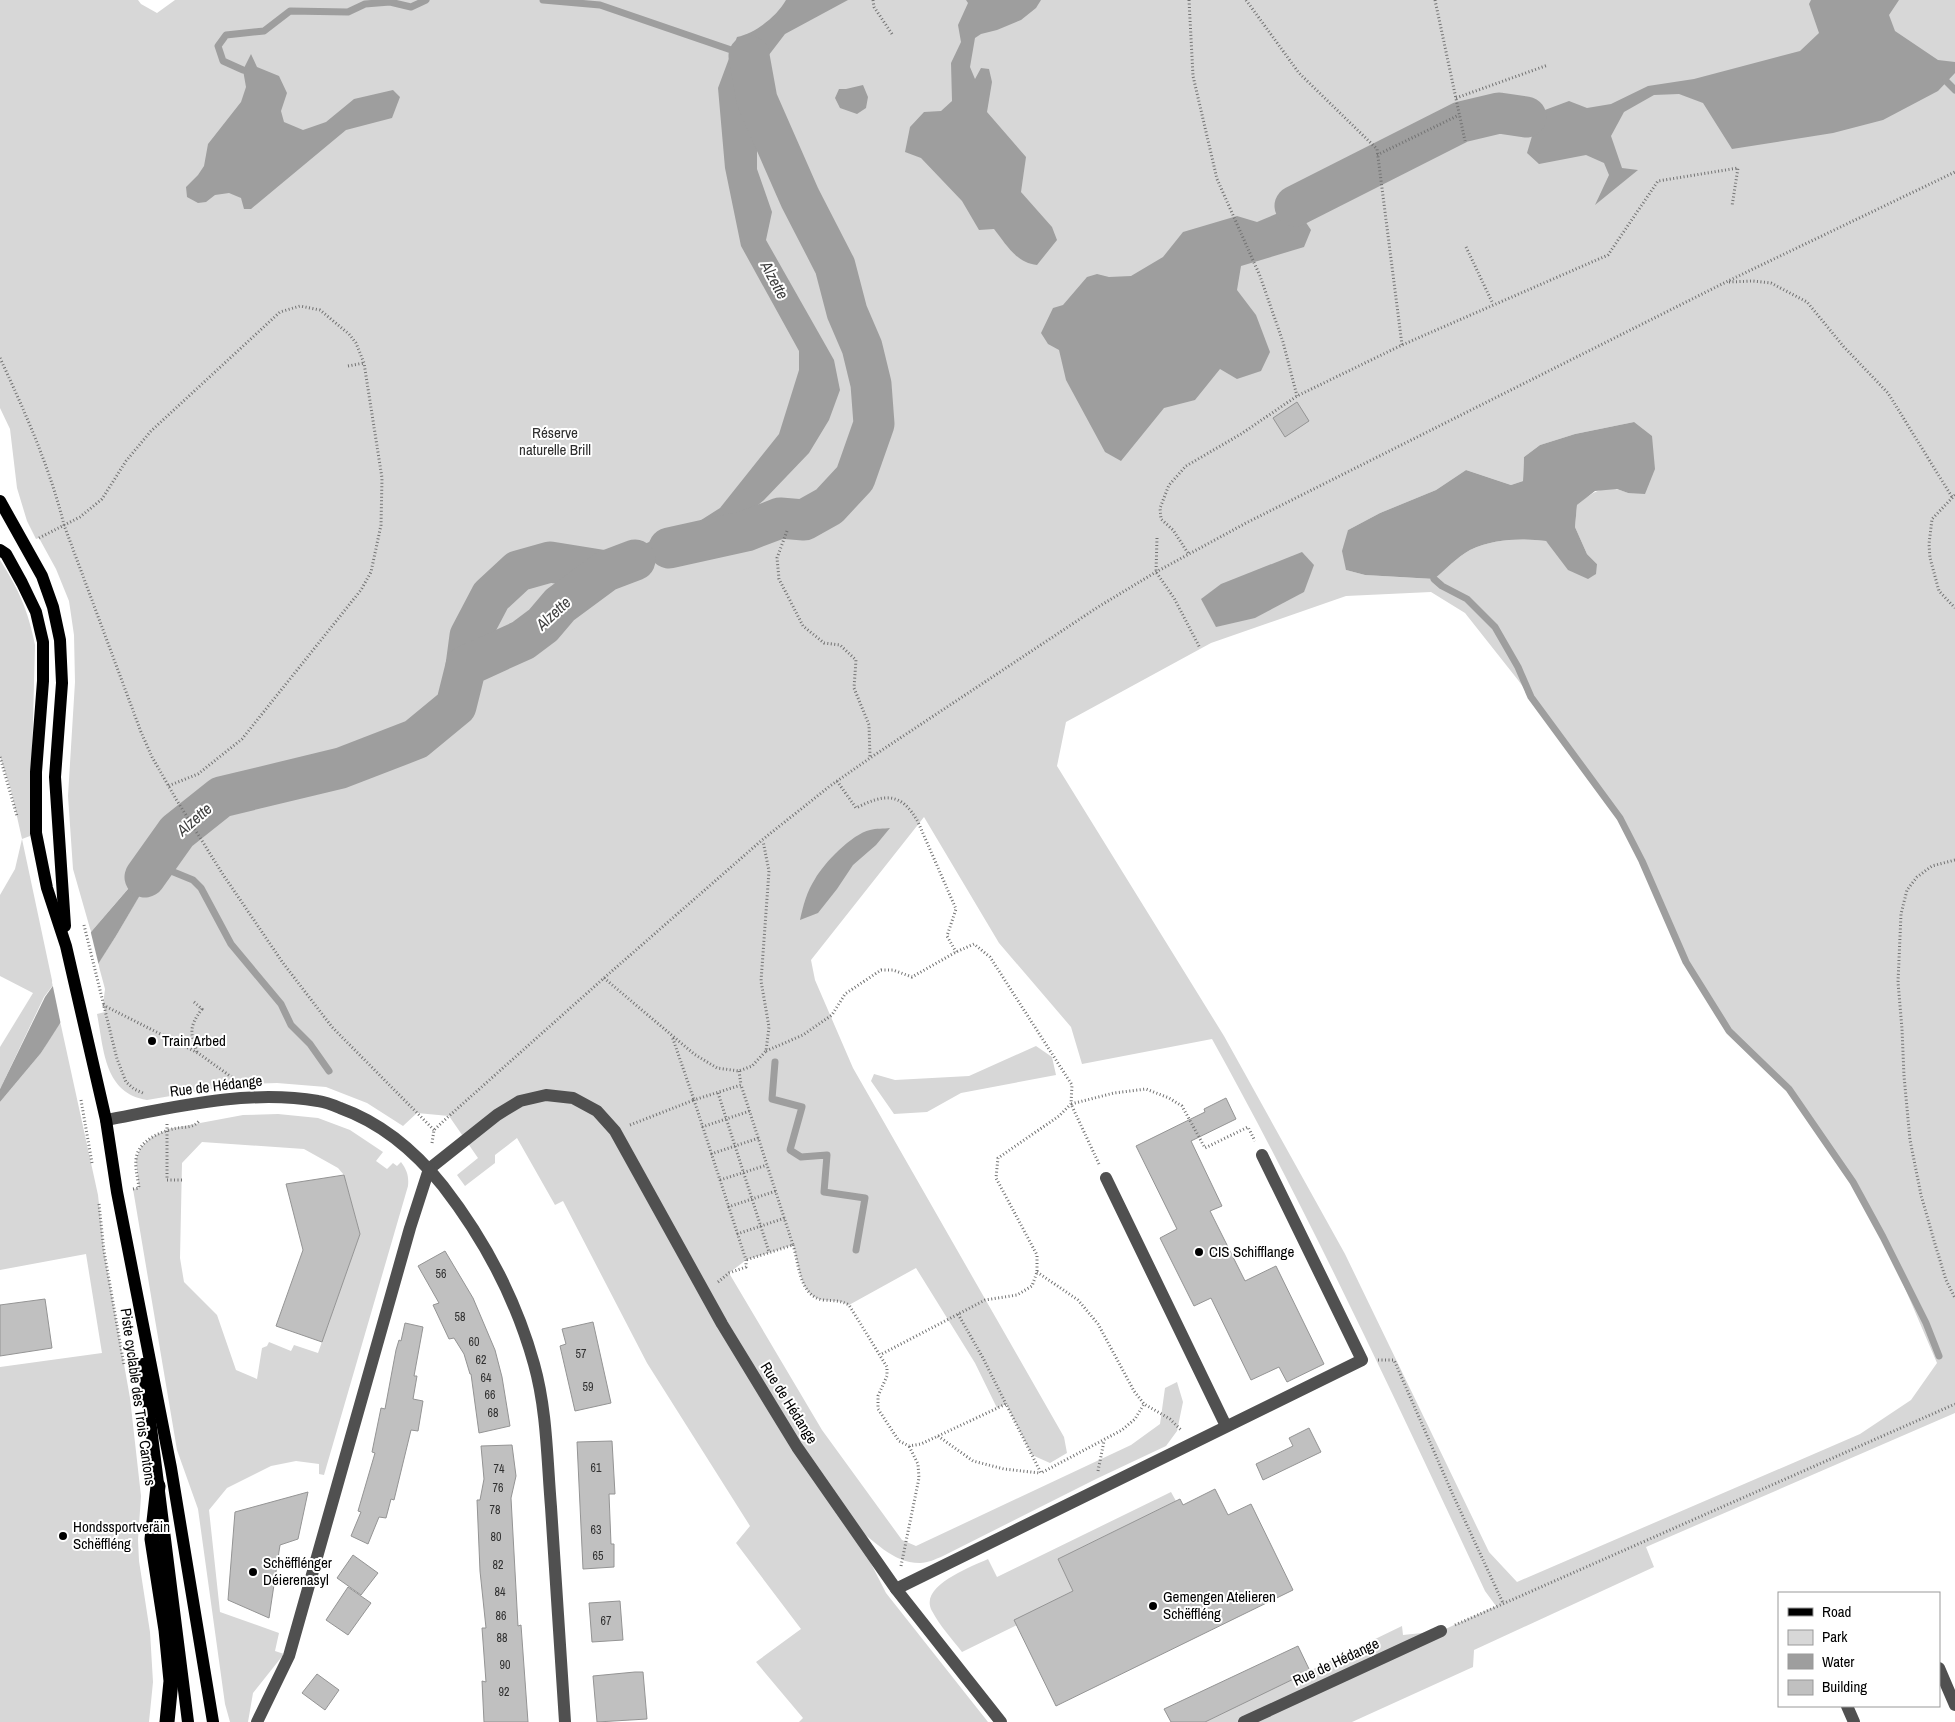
<svg xmlns="http://www.w3.org/2000/svg" width="1955" height="1722" font-family="'Archivo Narrow',sans-serif">
	<rect width="100%" height="100%" fill="#fff"/>
	<g fill="#d7d7d7" fill-rule="evenodd">
		<path d="M0,0H138L141,4L157,13L175,0H1955V1413L1646,1547L1654,1567L1474,1650L1473,1667L1352,1722H1204L1402,1626L1403,1635L1441,1631L1496,1606L1485,1591C1398,1405 1312,1219 1212,1039L1082,1064L1071,1027L999,943L924,817L811,960L815,980L853,1068L1064,1437L1067,1453L1050,1463L1032,1455L1006,1404L997,1408L975,1363L916,1268L849,1305C840,1300 833,1301 823,1300C799,1296 799,1263 793,1245L746,1260L729,1273L822,1430L902,1540L916,1546L1131,1445L1160,1424L1165,1388L1177,1382L1183,1402L1177,1431L1166,1446L1096,1479L943,1556C936,1559 928,1563 920,1563C891,1563 874,1539 851,1524L886,1593L988,1722H799L803,1718L756,1662L801,1629L736,1543L750,1526L647,1363L563,1201L555,1205L517,1138L495,1155V1163L465,1186L457,1175L478,1158L449,1116L417,1113L403,1126L367,1103L326,1087L277,1083L241,1084L147,1100C104,1093 104,1050 97,1014L105,1012L103,1005L105,989L98,963L116,936L174,835L91,932L73,869L68,796L75,682L74,635L69,601L56,569L39,538L36,539L27,521L17,488L10,429L0,408ZM1634,422L1628,493C1605,483 1594,491 1577,505L1575,527L1587,554L1597,564L1557,553L1546,541C1520,538 1494,539 1470,550C1457,557 1445,570 1433,579L1365,575L1346,570L1348,530L1380,513L1436,490L1466,470L1511,485L1523,481L1524,457L1540,445L1575,434ZM1431,592L1465,613L1518,680L1620,818L1642,861L1686,962L1729,1031L1789,1089L1853,1182L1883,1237L1937,1363L1911,1400L1860,1434L1517,1582L1489,1552L1345,1254L1224,1036L1057,766L1066,722L1211,643L1346,596Z"/>
		<path d="M0,560C19,590 28,610 35,645L30,836L22,839L53,985L44,997L0,1089V1047L33,993L0,976V895L15,869L22,839L11,790L0,757Z"/>
		<path d="M60,1021L98,1195L104,1251L130,1398L141,1496L138,1540L139,1561L150,1632L153,1682L149,1722H0V1367L102,1353L86,1254L0,1270V1102L41,1053Z"/>
		<path d="M1036,1046L1052,1057L1056,1075L961,1093L927,1112L894,1114L871,1081L874,1074L895,1080L969,1076Z"/>
		<path d="M278,1114L318,1118L350,1130L383,1152L376,1161L387,1169L393,1163L397,1166L401,1162C407,1170 409,1176 408,1186L324,1475L319,1474V1464L296,1461L271,1466L227,1488L209,1510L220,1612L279,1633L275,1651L284,1654L253,1693L248,1722H230L225,1704L198,1509L177,1450L133,1189L139,1188L136,1159L141,1147L152,1137L168,1129L243,1115ZM202,1142L304,1149L338,1168L344,1175L360,1234L318,1353L294,1345L291,1351L269,1342L267,1346L262,1348L257,1379L236,1370L217,1315L184,1282L180,1258L182,1163Z"/>
		<path d="M1171,1492L1176,1501L1058,1559L1073,1591L1017,1625L962,1652C952,1639 940,1626 932,1611C918,1586 971,1567 988,1559L997,1577Z"/>
	</g>
	<g fill="#9e9e9e">
		<path d="M786,0H848L785,34L762,64L757,100V169L772,212L766,240L834,360L840,390L829,420L809,453L764,500L738,522L701,542L657,557L645,567L585,586L550,562L606,563L651,541L676,536L720,508L779,434L799,370V351L741,246L725,168L718,88L737,37C756,33 777,16 786,0Z"/>
		<path d="M966,0H1041L1036,8L1021,20L997,30L981,34L975,38L970,67L975,79L981,68L989,69L992,82L987,112L1026,157L1021,192L1052,227L1057,240L1037,265C1016,263 1006,244 994,229L979,230L962,201L921,158L905,152L910,127L924,112L941,111L952,101L951,63L961,42L958,25L968,3Z"/>
		<path d="M1811,0H1899L1889,15L1895,31L1938,60L1955,62V73L1938,91L1883,120L1833,133L1732,149L1703,103L1679,94L1654,95L1624,112L1611,136L1622,168L1638,170L1595,205L1609,175L1604,163L1586,155L1539,164L1527,153L1532,136L1526,117L1569,101L1587,108L1611,104L1648,86L1694,79L1800,51L1819,33L1809,4Z"/>
		<path d="M251,54L257,67L279,76L287,93L281,111L284,122L303,130L326,122L354,99L393,90L400,97L392,118L346,130L251,209H244L241,198L229,193L215,195L206,202L198,203L187,197L186,187L198,175L204,166L208,144L241,102L246,87L243,70Z"/>
		<path d="M863,85L868,97L866,108L857,114L840,108L835,98L839,89H846Z"/>
		<path d="M1295,206L1311,230L1304,247L1241,266L1237,290L1256,315L1270,352L1261,371L1237,379L1220,369L1195,400L1164,408L1121,461L1105,452L1066,380L1059,350L1048,344L1041,333L1053,308L1063,305L1087,277L1097,274L1109,277L1131,276L1163,257L1183,232L1237,216L1257,222Z"/>
		<path d="M1634,422L1652,436L1655,469L1645,494L1628,493L1617,489L1595,491L1577,505L1575,527L1587,554L1597,564L1596,574L1588,579L1568,570L1546,541C1520,538 1494,539 1470,550C1457,557 1445,570 1434,579L1365,575L1346,570L1342,551L1348,530L1380,513L1436,490L1466,470L1511,485L1523,481L1524,457L1540,445L1575,434Z"/>
		<path d="M1302,552L1314,565L1304,592L1255,618L1216,627L1201,599L1221,584Z"/>
		<path d="M890,828L876,845L853,865L837,889L818,913L800,920C803,906 807,891 815,879C824,863 852,834 870,830C876,828 884,829 890,828Z"/>
		<path d="M177,832L116,936L41,1053L0,1102V1089L45,997L91,932Z"/>
	</g>
	<path fill="#fff" d="M90,929L99,966L61,1025L52,982Z"/>
	<g fill="none" stroke-linecap="round" stroke-linejoin="round">
		<g stroke="#9e9e9e" stroke-width="7">
			<path d="M543,0L600,5L740,53"/>
			<path d="M243,70L223,61L218,46L226,35L264,31L290,11L348,12L365,4L390,2L411,7L426,0"/>
			<path d="M1946,81L1955,90"/>
			<path d="M1434,579L1442,586L1467,599L1495,627L1518,667L1531,697L1620,818L1642,861L1686,962L1729,1031L1789,1089L1853,1182L1883,1237L1926,1323L1939,1356"/>
			<path d="M154,864L193,880L201,888L231,944L281,1004L291,1025L310,1044L329,1071"/>
			<path d="M775,1062L772,1099L802,1107L790,1150L801,1157L827,1155L824,1192L865,1198L856,1250"/>
		</g>
		<g stroke="#9e9e9e" stroke-width="41">
			<path d="M1295,206L1461,122L1499,113L1526,117"/>
			<path d="M669,548L746,531L780,518L804,520L829,506L855,478L874,424L871,384L862,347L847,312L835,266L800,198L757,100L749,56"/>
			<path d="M466,666L470,636L491,596L518,571L550,562L606,571"/>
			<path d="M145,877L177,832L221,797L341,768L416,739L456,706L466,666L523,640L543,625L560,605L606,571L635,560"/>
		</g>
	</g>
	<g fill="#c0c0c0" stroke="#949494">
		<path d="M1297,402L1309,421L1285,437L1273,418Z"/>
		<path d="M1226,1098L1236,1119L1191,1141L1222,1206L1210,1211L1245,1281L1276,1266L1324,1364L1287,1382L1279,1367L1251,1380L1211,1298L1194,1306L1160,1238L1177,1229L1136,1146L1205,1112L1204,1109Z"/>
		<path d="M344,1175L360,1234L322,1342L276,1326L303,1250L286,1184Z"/>
		<path d="M445,1251L473,1298L495,1350L502,1377L510,1426L479,1433L471,1374H470L464,1354L454,1338L449,1339L433,1305L439,1303L418,1266Z"/>
		<path d="M45,1299L52,1348L0,1356V1305Z"/>
		<path d="M593,1322L611,1403L575,1411L560,1346L566,1344L562,1329Z"/>
		<path d="M405,1323L423,1327L414,1376H417L413,1399L423,1401L418,1431L411,1430L394,1500L391,1499L386,1518L379,1517L368,1544L351,1536L361,1512L358,1511L375,1453L372,1452L381,1408L385,1409L396,1350L399,1340L401,1341Z"/>
		<path d="M1309,1428L1321,1452L1263,1480L1256,1464L1293,1446L1289,1438Z"/>
		<path d="M612,1441L615,1494H609L611,1544H614V1567L583,1569L577,1442Z"/>
		<path d="M512,1445L516,1476L511,1498L518,1626L521,1625L528,1722H484L482,1681L486,1682L482,1628H486L480,1571L477,1500H480L484,1479L481,1446Z"/>
		<path d="M1215,1489L1228,1515L1251,1504L1293,1590L1056,1706L1014,1620L1073,1591L1058,1559L1180,1499L1183,1505Z"/>
		<path d="M308,1492L298,1539L280,1545L269,1618L228,1600L235,1512Z"/>
		<path d="M353,1555L378,1573L361,1595L337,1578Z"/>
		<path d="M348,1587L371,1603L348,1635L326,1620Z"/>
		<path d="M620,1601L623,1640L592,1642L589,1603Z"/>
		<path d="M1298,1646L1310,1671L1205,1722H1171L1164,1709Z"/>
		<path d="M635,1672H643L647,1719L597,1722L593,1676Z"/>
		<path d="M317,1674L339,1690L325,1710L302,1693Z"/>
	</g>
	<g fill="none" stroke-linecap="round" stroke-linejoin="round">
		<g stroke="#727272" stroke-width="3" stroke-dasharray="1 2.5" stroke-linecap="butt">
			<path d="M873,0L874,7L892,34"/>
			<path d="M1189,0L1193,76L1217,179L1260,276L1283,342L1297,396"/>
			<path d="M1246,0L1299,73L1377,149L1402,345"/>
			<path d="M1435,0L1465,141"/>
			<path d="M1456,98L1548,65"/>
			<path d="M1377,155L1459,115"/>
			<path d="M1466,247L1493,304"/>
			<path d="M1729,282L1753,281L1771,283L1807,302L1844,347L1888,393L1952,497"/>
			<path d="M0,358C25,412 50,468 64,525L141,732L152,757L176,799L222,873L283,963L332,1027L434,1130"/>
			<path d="M348,366L364,363"/>
			<path d="M1955,495L1932,519L1929,544L1930,558L1939,591L1955,608"/>
			<path d="M787,531L777,558L779,579L803,626L824,643L840,645L856,660L854,688L869,725L870,757"/>
			<path d="M39,538L80,517L102,499L126,461L151,431L280,312L300,306L320,310L349,334L356,343L364,363L382,478L381,525L371,572L361,590L242,739L198,774L168,786"/>
			<path d="M1157,538L1156,572L1174,598L1200,648"/>
			<path d="M1188,553L1173,530L1161,519L1160,508L1169,485L1186,466L1241,434L1297,396L1402,345L1608,255L1658,181L1738,168L1732,206"/>
			<path d="M0,757L17,816"/>
			<path d="M837,781L856,808C884,794 901,791 918,822L956,909L947,936L956,952"/>
			<path d="M1955,860L1932,866L1917,877L1907,890L1901,914L1898,982L1902,1029L1904,1076L1910,1140L1921,1195L1935,1244L1946,1280L1955,1298"/>
			<path d="M84,925L117,1059L126,1082L134,1089L145,1094"/>
			<path d="M604,978L694,1054L717,1068L739,1071L752,1066L766,1051L769,1027L761,981L769,871L763,841"/>
			<path d="M194,1002L202,1009C189,1027 190,1032 197,1052"/>
			<path d="M103,1005L198,1053L237,1081"/>
			<path d="M766,1051L803,1035L832,1015L845,994L881,970H893L912,977L956,952L974,944L990,957L1072,1085L1071,1104L1059,1116L998,1158L996,1178L1037,1255V1272L1032,1286L1017,1295L985,1300L880,1355"/>
			<path d="M739,1071L741,1085"/>
			<path d="M718,1093L769,1252"/>
			<path d="M81,1100L92,1163"/>
			<path d="M167,1124V1180H182"/>
			<path d="M630,1125L694,1100L672,1036"/>
			<path d="M702,1127L750,1111"/>
			<path d="M432,1143L434,1130L449,1116L604,978L762,840L830,786L870,758L1098,607L1156,572L1246,523L1726,282L1955,172"/>
			<path d="M711,1154L759,1138"/>
			<path d="M1099,1164L1071,1104L1114,1093L1146,1089L1169,1098L1182,1106L1205,1148L1248,1127L1255,1141"/>
			<path d="M720,1180L767,1165"/>
			<path d="M133,1189L139,1188C138,1179 135,1169 136,1160C137,1141 161,1131 177,1128C185,1127 193,1128 199,1121"/>
			<path d="M99,1204L104,1251L124,1365"/>
			<path d="M728,1207L776,1191"/>
			<path d="M737,1234L785,1218"/>
			<path d="M793,1245C799,1263 799,1296 823,1300C833,1301 840,1300 849,1305L887,1367V1376L878,1396V1409L899,1441L909,1446L921,1444L1006,1404L1041,1473L1122,1430L1135,1419L1144,1404"/>
			<path d="M1037,1272L1078,1300L1098,1324L1134,1391L1144,1404L1170,1419L1181,1430"/>
			<path d="M718,1282L729,1273L746,1267V1260L694,1100L741,1085L793,1245L746,1260"/>
			<path d="M958,1314L983,1358L1006,1404"/>
			<path d="M1378,1360H1394L1453,1495L1503,1603"/>
			<path d="M938,1436L973,1461L1004,1469L1040,1473"/>
			<path d="M1098,1471L1104,1441"/>
			<path d="M901,1566L919,1478L918,1464L909,1446"/>
			<path d="M1455,1625L1955,1404"/>
		</g>
		<g stroke="#505050" stroke-width="12">
			<path d="M106,1120C175,1107 247,1089 318,1101C326,1102 333,1105 340,1108C382,1123 415,1151 443,1186C484,1239 516,1299 534,1364C547,1410 547,1460 551,1507C556,1579 560,1650 565,1722"/>
			<path d="M429,1169L497,1115L520,1101L546,1095L573,1098L597,1111L615,1131L722,1324L797,1447L896,1589L1362,1360L1262,1155"/>
			<path d="M1106,1178L1226,1426"/>
			<path d="M896,1589L1001,1722"/>
			<path d="M1939,1668L1955,1705"/>
			<path d="M1847,1706L1854,1722"/>
			<path d="M257,1722L289,1656L410,1228L429,1169"/>
			<path d="M1244,1722L1441,1631"/>
		</g>
		<g stroke="#000" stroke-width="12">
			<path d="M0,501L42,576L53,607L60,640L62,683L55,777L65,926"/>
			<path d="M0,550L6,554L22,583L36,612L43,642V681L36,772V833L47,888L66,946L106,1120L117,1192L171,1468L213,1722"/>
			<path d="M143,1364L188,1722"/>
		</g>
		<path stroke="#000" stroke-width="15" d="M158,1486L152,1539L166,1630L171,1681L167,1722"/>
	</g>
	<g fill="#000" stroke="#fff" stroke-width="2">
		<circle cx="152" cy="1041" r="5"/>
		<circle cx="1199" cy="1252" r="5"/>
		<circle cx="63" cy="1536" r="5"/>
		<circle cx="253" cy="1572" r="5"/>
		<circle cx="1153" cy="1606" r="5"/>
	</g>
	<g text-anchor="middle" stroke-width="4" stroke-linejoin="round" paint-order="stroke">
		<g font-size="12" fill="#303030">
			<text x="441" y="1278">56</text>
			<text x="460" y="1321">58</text>
			<text x="474" y="1346">60</text>
			<text x="581" y="1358">57</text>
			<text x="481" y="1364">62</text>
			<text x="486" y="1382">64</text>
			<text x="588" y="1391">59</text>
			<text x="490" y="1399">66</text>
			<text x="493" y="1417">68</text>
			<text x="596" y="1472">61</text>
			<text x="499" y="1473">74</text>
			<text x="498" y="1492">76</text>
			<text x="495" y="1514">78</text>
			<text x="596" y="1534">63</text>
			<text x="496" y="1541">80</text>
			<text x="598" y="1560">65</text>
			<text x="498" y="1569">82</text>
			<text x="500" y="1596">84</text>
			<text x="501" y="1620">86</text>
			<text x="606" y="1625">67</text>
			<text x="502" y="1642">88</text>
			<text x="505" y="1669">90</text>
			<text x="504" y="1696">92</text>
		</g>
		<g font-size="15" fill="#2e2e2e" stroke="#fff">
			<text x="555" y="438">Réserve<tspan x="555" dy="17">naturelle Brill</tspan></text>
		</g>
		<g font-size="15" fill="#000" stroke="#fff" text-anchor="start">
			<text x="162" y="1046">Train Arbed</text>
			<text x="1209" y="1257">CIS Schifflange</text>
			<text x="73" y="1532">Hondssportveräin<tspan x="73" dy="17">Schëffléng</tspan></text>
			<text x="263" y="1568">Schëfflénger<tspan x="263" dy="17">Déierenasyl</tspan></text>
			<text x="1163" y="1602">Gemengen Atelieren<tspan x="1163" dy="17">Schëffléng</tspan></text>
		</g>
		<g font-size="15" fill="#000" stroke="#fff">
			<text transform="translate(216 1086) rotate(-7)" y="5">Rue de Hédange</text>
			<text transform="translate(138 1397) rotate(82)" y="5">Piste cyclable des Trois Cantons</text>
			<text transform="translate(789 1403) rotate(58)" y="5">Rue de Hédange</text>
			<text transform="translate(1336 1662) rotate(-25)" y="5">Rue de Hédange</text>
		</g>
		<g font-size="16" font-style="italic" fill="#3f3f3f" stroke="#fff">
			<text transform="translate(775 280) rotate(62)" y="6">Alzette</text>
			<text transform="translate(553 613) rotate(-43)" y="6">Alzette</text>
			<text transform="translate(194 819) rotate(-41)" y="6">Alzette</text>
		</g>
	</g>
	<rect x="1778" y="1592" width="162" height="115" fill="#ffffff" stroke="#999999"/>
	<rect x="1788" y="1608" width="25" height="8" fill="#000000" stroke="#999999"/>
	<text x="1822" y="1617" font-size="15" fill="#000000">Road</text>
	<rect x="1788" y="1630" width="25" height="15" fill="#d7d7d7" stroke="#999999"/>
	<text x="1822" y="1642" font-size="15" fill="#000000">Park</text>
	<rect x="1788" y="1654" width="25" height="15" fill="#9e9e9e" stroke="#999999"/>
	<text x="1822" y="1667" font-size="15" fill="#000000">Water</text>
	<rect x="1788" y="1680" width="25" height="15" fill="#c0c0c0" stroke="#999999"/>
	<text x="1822" y="1692" font-size="15" fill="#000000">Building</text>
</svg>
